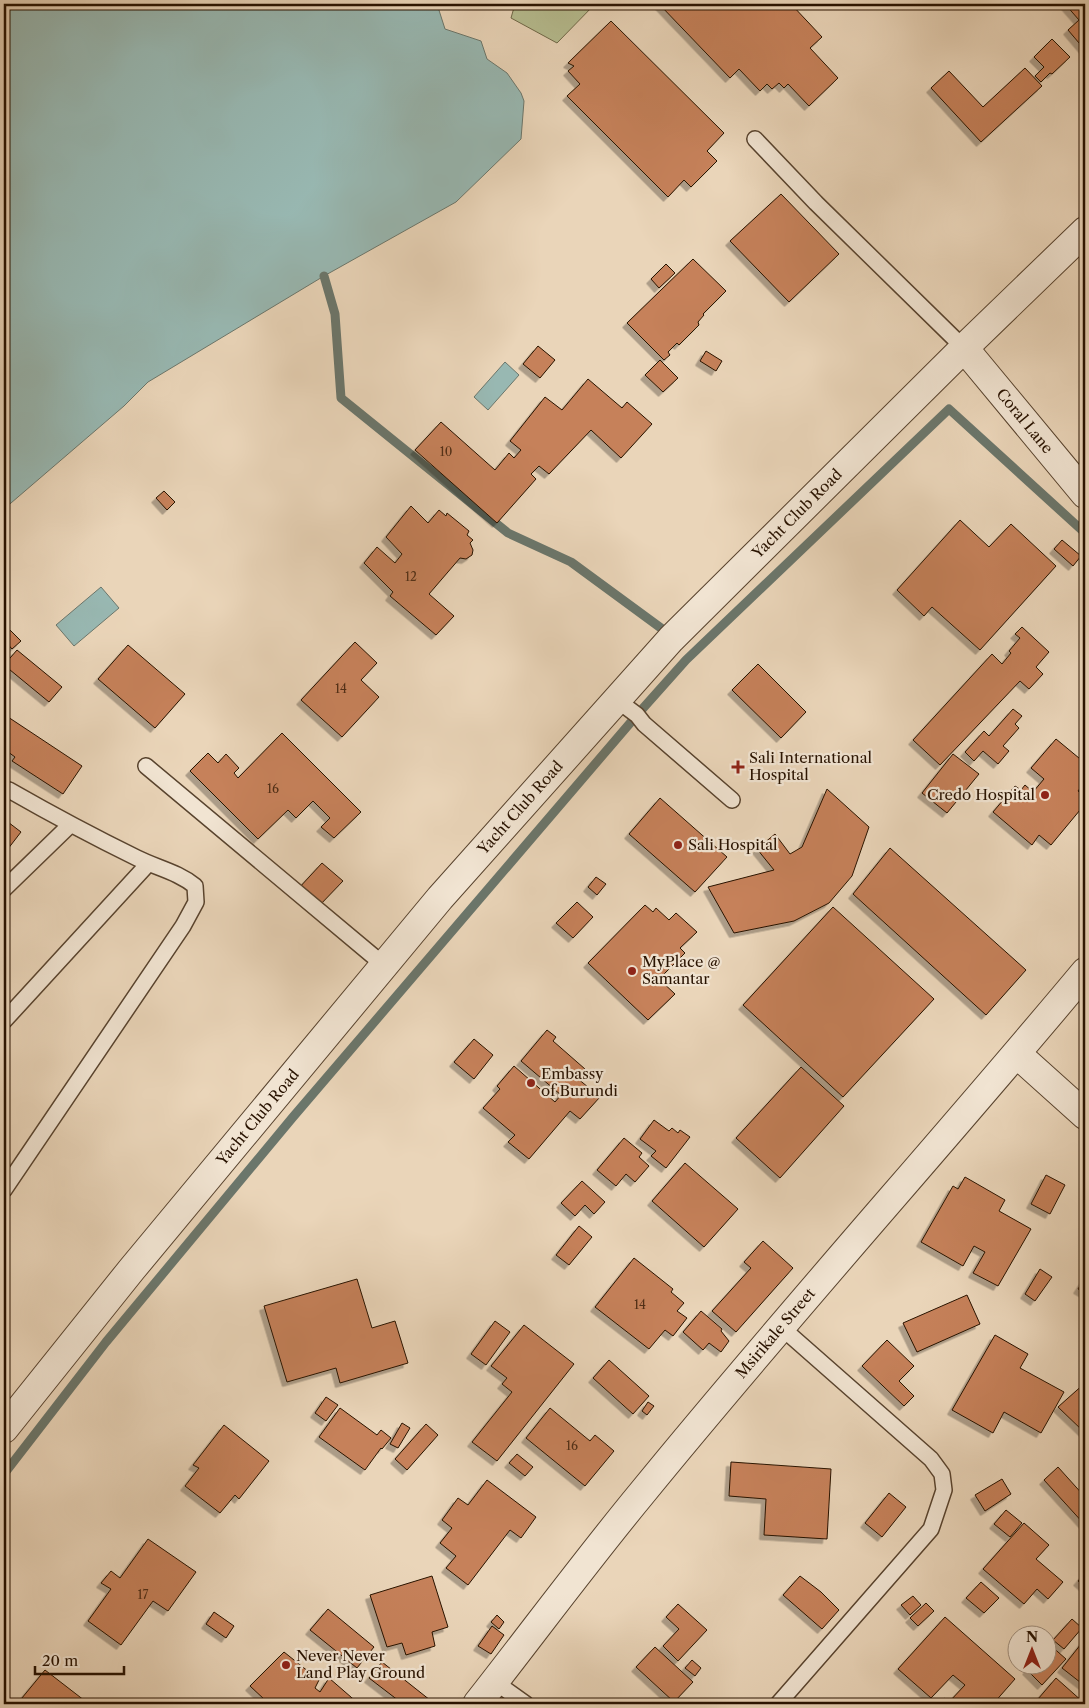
<svg xmlns="http://www.w3.org/2000/svg" width="1089" height="1708" font-family="'Libre Caslon Text',serif">
	<defs>
		<filter id="shadow"><feDropShadow dx="-4.5" dy="4.5" stdDeviation="0" flood-color="#0004"/></filter>
	</defs>
	<rect width="100%" height="100%" fill="#ead5b9"/>
	<filter id="stains"><feTurbulence type="fractalNoise" baseFrequency=".004" numOctaves="4"/><feColorMatrix values="0 0 0 0 .2 0 0 0 0 .09 0 0 0 0 .02 0 0 0 .5 -.17"/></filter>
	<radialGradient id="worn" r=".72"><stop offset=".6" stop-color="#630" stop-opacity="0"/><stop offset="1" stop-color="#630" stop-opacity=".3"/></radialGradient>
	<path fill="#b6bd90" stroke="#6f6848" d="M515,4H595L557,43L511,18Z"/>
	<g fill="#98b8b2" stroke="#6b766b">
		<path d="M4,4H437L445,29L481,41L487,59L507,73L521,93L524,101L521,139L456,202L324,276L148,382L124,406L4,509Z"/>
		<path d="M505,362L519,375L488,410L474,397Z"/>
		<path d="M101,587L119,608L74,646L56,625Z"/>
	</g>
	<g fill="none" stroke-linecap="round" stroke-linejoin="round">
		<g stroke="#6b766b" stroke-width="9">
			<path d="M324,276L335,314L341,398L508,533L571,562L665,631"/>
			<path d="M4,1474L106,1342L293,1117L637,715L686,660L949,409L1085,533"/>
		</g>
	</g>
	<g fill="#c6815a" stroke="#281200" filter="url(#shadow)">
		<path d="M659,4H791L822,37L810,48L838,78L809,106L788,84L784,88L779,83L772,89L767,84L760,91L739,69L730,78Z"/>
		<path d="M1065,4H1085V50L1068,30L1079,20Z"/>
		<path d="M611,21L724,133L707,151L717,161L691,187L684,180L668,197L567,96L580,84L568,71L574,66L568,63Z"/>
		<path d="M1052,39L1070,57L1052,74L1050,73L1041,82L1035,76L1044,67L1034,57Z"/>
		<path d="M1025,68L1042,86L981,142L931,88L949,71L983,107Z"/>
		<path d="M781,194L839,254L789,302L730,241Z"/>
		<path d="M693,259L726,291L703,314L704,315L698,322L699,325L679,345L677,343L668,352L670,355L664,360L627,323Z"/>
		<path d="M666,264L675,273L659,288L651,279Z"/>
		<path d="M538,346L555,360L540,378L523,364Z"/>
		<path d="M706,351L722,361L716,371L700,361Z"/>
		<path d="M660,360L678,378L663,392L645,375Z"/>
		<path d="M588,379L622,408L627,402L652,424L621,458L591,430L549,474L539,466L531,474L536,479L497,523L415,450L441,422L495,470L509,453L514,458L521,450L510,441L545,397L562,410Z"/>
		<path d="M164,491L175,502L167,510L156,498Z"/>
		<path d="M411,506L428,523L439,510L446,516L447,513L469,531L467,535L473,540L470,543L473,550L472,555L466,559L460,558L429,594L454,616L436,635L390,596L393,592L364,563L377,547L395,563L402,554L386,537Z"/>
		<path d="M960,520L989,547L1011,524L1056,566L980,650L932,607L924,616L897,590Z"/>
		<path d="M1062,540L1081,556L1073,566L1054,549Z"/>
		<path d="M4,624L21,641L12,649L4,640Z"/>
		<path d="M1022,627L1049,652L1036,667L1043,674L1029,689L1020,681L940,765L913,740L992,654L1002,664L1011,653L1009,651L1020,638L1015,634Z"/>
		<path d="M355,642L377,663L361,680L379,697L342,737L301,700Z"/>
		<path d="M128,645L185,694L155,728L98,679Z"/>
		<path d="M17,650L62,687L49,702L4,665Z"/>
		<path d="M758,664L806,712L781,738L732,690Z"/>
		<path d="M1013,709L1022,716L1015,724L1019,728L1003,746L1009,751L998,764L983,751L974,761L965,752L984,731L989,736Z"/>
		<path d="M8,717L82,766L63,794L12,761L15,757L4,749V723Z"/>
		<path d="M282,733L361,812L334,838L321,827L330,818L313,801L296,818L288,810L258,839L190,771L208,753L218,763L226,754L239,768L234,773L238,778Z"/>
		<path d="M1056,739L1085,763V782L1078,791L1085,797V804L1051,845L1039,835L1032,845L993,812L1015,786L1021,790L1025,785L1033,792L1044,779L1031,768Z"/>
		<path d="M953,754L979,774L947,813L922,793Z"/>
		<path d="M827,789L869,827L852,876L829,903L794,921L734,933L708,887L774,870L757,849L775,834L790,854L802,847Z"/>
		<path d="M660,798L727,857L695,892L629,834Z"/>
		<path d="M4,819L21,832L4,854Z"/>
		<path d="M890,848L1026,970L986,1015L853,894Z"/>
		<path d="M322,863L343,881L318,907L298,889Z"/>
		<path d="M596,877L606,884L597,895L588,887Z"/>
		<path d="M577,902L593,917L573,938L556,923Z"/>
		<path d="M645,905L653,912L656,908L669,920L676,913L697,932L680,948L685,953L659,979L675,994L648,1020L588,963Z"/>
		<path d="M833,907L934,999L843,1097L743,1005Z"/>
		<path d="M547,1030L556,1037L553,1041L585,1069L577,1078L600,1097L580,1119L570,1111L529,1159L508,1142L515,1135L483,1108L500,1089L497,1086L514,1066L555,1102L561,1095L521,1061Z"/>
		<path d="M474,1039L493,1055L474,1079L454,1062Z"/>
		<path d="M801,1067L844,1106L780,1178L736,1138Z"/>
		<path d="M654,1120L669,1131L672,1128L678,1133L680,1130L690,1137L666,1168L651,1156L656,1151L640,1139Z"/>
		<path d="M624,1138L642,1153L639,1157L649,1166L635,1182L626,1174L616,1186L597,1170Z"/>
		<path d="M685,1163L738,1209L704,1247L652,1201Z"/>
		<path d="M1046,1175L1065,1185L1050,1214L1031,1204Z"/>
		<path d="M965,1177L1005,1200L999,1211L1031,1229L998,1286L973,1273L985,1252L974,1246L963,1266L921,1242L953,1186L958,1189Z"/>
		<path d="M582,1181L605,1202L594,1214L585,1205L575,1216L561,1203Z"/>
		<path d="M579,1226L592,1237L569,1265L556,1255Z"/>
		<path d="M763,1241L793,1268L736,1332L712,1311L751,1268L744,1262Z"/>
		<path d="M634,1258L673,1289L671,1292L684,1303L677,1311L687,1318L673,1336L665,1330L649,1349L595,1307Z"/>
		<path d="M1040,1269L1052,1277L1035,1301L1025,1294Z"/>
		<path d="M1085,1278V1293L1078,1289Z"/>
		<path d="M357,1279L372,1328L395,1321L408,1363L340,1383L336,1368L287,1382L264,1306Z"/>
		<path d="M967,1295L980,1324L917,1352L903,1323Z"/>
		<path d="M701,1311L722,1329L721,1331L729,1341L721,1352L709,1343L703,1350L683,1332Z"/>
		<path d="M495,1321L510,1332L486,1365L471,1354Z"/>
		<path d="M524,1325L574,1364L497,1461L472,1442L512,1392L502,1384L507,1378L491,1366Z"/>
		<path d="M995,1335L1028,1354L1020,1368L1064,1392L1041,1433L1004,1412L993,1433L952,1410Z"/>
		<path d="M887,1340L914,1366L899,1381L914,1396L904,1406L862,1366Z"/>
		<path d="M609,1360L649,1396L633,1414L593,1378Z"/>
		<path d="M1085,1383V1430L1084,1432L1058,1407Z"/>
		<path d="M326,1397L338,1405L326,1421L315,1413Z"/>
		<path d="M648,1402L654,1406L647,1415L642,1411Z"/>
		<path d="M340,1408L377,1435L381,1430L391,1438L382,1449L381,1448L365,1470L319,1437Z"/>
		<path d="M550,1408L590,1441L595,1435L614,1451L585,1486L526,1438Z"/>
		<path d="M402,1423L410,1428L398,1448L390,1444Z"/>
		<path d="M426,1424L438,1435L407,1470L395,1459Z"/>
		<path d="M224,1425L269,1461L239,1499L235,1495L220,1513L185,1486L199,1468L193,1465Z"/>
		<path d="M517,1454L533,1467L525,1476L509,1463Z"/>
		<path d="M731,1462L831,1469L827,1539L764,1535L766,1499L729,1496Z"/>
		<path d="M1058,1467L1085,1497V1525L1044,1480Z"/>
		<path d="M1002,1479L1011,1494L985,1511L975,1495Z"/>
		<path d="M487,1480L536,1517L521,1538L510,1530L468,1585L446,1568L456,1556L440,1543L452,1528L442,1520L458,1498L468,1505Z"/>
		<path d="M889,1493L906,1507L882,1537L865,1523Z"/>
		<path d="M1006,1510L1022,1523L1010,1537L994,1524Z"/>
		<path d="M1024,1523L1049,1545L1036,1559L1063,1582L1048,1599L1037,1589L1024,1604L983,1569Z"/>
		<path d="M148,1539L196,1572L168,1611L153,1601L121,1645L88,1621L111,1589L101,1583L111,1571L120,1578Z"/>
		<path d="M1085,1573V1587L1078,1581Z"/>
		<path d="M432,1576L448,1627L432,1632L435,1646L406,1655L402,1643L387,1647L370,1595Z"/>
		<path d="M800,1576L821,1592L839,1610L822,1629L783,1595Z"/>
		<path d="M981,1582L999,1598L984,1613L966,1598Z"/>
		<path d="M913,1596L921,1605L910,1615L901,1605Z"/>
		<path d="M926,1603L934,1611L918,1626L910,1618Z"/>
		<path d="M678,1604L707,1630L678,1661L663,1646L679,1629L666,1617Z"/>
		<path d="M328,1609L374,1647L357,1668L310,1630Z"/>
		<path d="M214,1612L234,1626L226,1638L206,1624Z"/>
		<path d="M497,1615L504,1622L499,1629L491,1622Z"/>
		<path d="M945,1617L1015,1679L993,1704H934L939,1699L941,1702L944,1698L949,1702L965,1685L953,1675L931,1698L898,1669Z"/>
		<path d="M1072,1619L1082,1628L1064,1649L1053,1640Z"/>
		<path d="M492,1626L504,1635L491,1654L478,1646Z"/>
		<path d="M1085,1639V1686L1062,1668Z"/>
		<path d="M1050,1645L1066,1659L1042,1685L1027,1670L1031,1666H1046V1648Z"/>
		<path d="M655,1647L693,1682L674,1702L636,1667Z"/>
		<path d="M284,1652L319,1680L315,1688L320,1692L329,1678L359,1704H261L265,1700L250,1686Z"/>
		<path d="M692,1660L701,1668L695,1676L685,1668Z"/>
		<path d="M382,1662L435,1704H403L369,1678Z"/>
		<path d="M45,1670L89,1704H17Z"/>
		<path d="M1056,1678L1083,1702L1085,1699V1704H1044L1038,1699Z"/>
		<path d="M373,1698L379,1704H367Z"/>
		<path d="M804,1699L809,1704H799Z"/>
	</g>
	<g fill="none" stroke-linecap="round" stroke-linejoin="round">
		<defs>
			<g id="service">
				<path d="M755,139L816,203L964,348"/>
				<path d="M617,700L637,715L644,724L732,800"/>
				<path d="M146,766L385,966"/>
				<path d="M4,789L9,790C51,814 94,837 137,858C157,868 178,872 195,886L196,902L183,926L4,1190"/>
				<path d="M4,889L70,825"/>
				<path d="M4,1021L148,864"/>
				<path d="M495,1682L526,1704"/>
				<path d="M778,1704L931,1529L944,1490L942,1474L931,1459L781,1327"/>
			</g>
			<g id="minor">
				<path id="s1" d="M964,348L1085,494"/>
				<path d="M1017,1054L1085,1115"/>
				<path id="s2" d="M477,1704C532,1634 585,1562 642,1493C786,1316 939,1147 1085,972"/>
			</g>
			<g id="tertiary">
				<path id="s3" d="M4,1429L132,1269L440,898L671,639L964,348L1085,231"/>
			</g>
		</defs>
		<use href="#service" stroke="#58432e" stroke-width="18"/>
		<use href="#minor" stroke="#58432e" stroke-width="30"/>
		<use href="#tertiary" stroke="#58432e" stroke-width="30"/>
		<use href="#service" stroke="#f1e4d2" stroke-width="15"/>
		<use href="#minor" stroke="#f1e4d2" stroke-width="28"/>
		<use href="#tertiary" stroke="#f1e4d2" stroke-width="28"/>
	</g>
	<g fill="#8f2418" stroke="#f1e4d2" stroke-width="2">
		<path d="M735.5 759.5h5v5h5v5h-5v5h-5v-5h-5v-5h5z"/>
		<circle cx="1045" cy="795" r="5"/>
		<circle cx="678" cy="845" r="5"/>
		<circle cx="632" cy="971" r="5"/>
		<circle cx="531" cy="1083" r="5"/>
		<circle cx="286" cy="1665" r="5"/>
	</g>
	<g text-anchor="middle" stroke-width="4.5" stroke-linejoin="round" paint-order="stroke">
		<g font-size="12" fill="#502e16">
			<text x="446" y="456">10</text>
			<text x="411" y="581">12</text>
			<text x="341" y="693">14</text>
			<text x="273" y="793">16</text>
			<text x="640" y="1309">14</text>
			<text x="572" y="1450">16</text>
			<text x="143" y="1599">17</text>
		</g>
		<g font-size="15" fill="#281200" stroke="#f1e4d2">
			<text dy="5" stroke="none"><textPath href="#s1" startOffset="95">Coral Lane</textPath></text>
			<text dy="5" stroke="none"><textPath href="#s3" startOffset="1212">Yacht Club Road</textPath></text>
			<text dy="5" stroke="none"><textPath href="#s3" startOffset="808">Yacht Club Road</textPath></text>
			<text dy="5" stroke="none"><textPath href="#s3" startOffset="402">Yacht Club Road</textPath></text>
			<text dy="5" stroke="none"><textPath href="#s2" startOffset="476">Msirikale Street</textPath></text>
		</g>
		<g font-size="15" fill="#281200" stroke="#f1e4d2" text-anchor="start">
			<text x="749" y="763">Sali International<tspan x="749" dy="17">Hospital</tspan></text>
			<text x="1035" y="800" text-anchor="end">Credo Hospital</text>
			<text x="688" y="850">Sali Hospital</text>
			<text x="642" y="967">MyPlace @<tspan x="642" dy="17">Samantar</tspan></text>
			<text x="541" y="1079">Embassy<tspan x="541" dy="17">of Burundi</tspan></text>
			<text x="296" y="1661">Never Never<tspan x="296" dy="17">Land Play Ground</tspan></text>
		</g>
	</g>
	<rect width="1089" height="1708" fill="none" stroke="#ead5b9" stroke-width="20"/>
	<rect x="5" y="5" width="1079" height="1698" fill="none" stroke="#281200" stroke-width="2.5"/>
	<rect x="10" y="10" width="1069" height="1688" fill="none" stroke="#281200"/>
	<g transform="translate(1032 1650)"><circle r="24" fill="#f1e4d2" stroke="#a1907e"/>
	<path d="M0-4L9 19L0 12L-9 19Z" fill="#8f2418"/>
	<text y="-8" font-size="14" font-weight="bold" text-anchor="middle" fill="#281200">N</text>
	</g>
	<path d="M35 1666v8h89v-8" fill="none" stroke="#281200" stroke-width="2.5"/>
	<text x="42" y="1666" font-size="15" fill="#281200" stroke="#f1e4d2" stroke-width="4" paint-order="stroke">20 m</text>
	<rect width="100%" height="100%" filter="url(#stains)"/>
	<rect width="100%" height="100%" fill="url(#worn)"/>
</svg>
